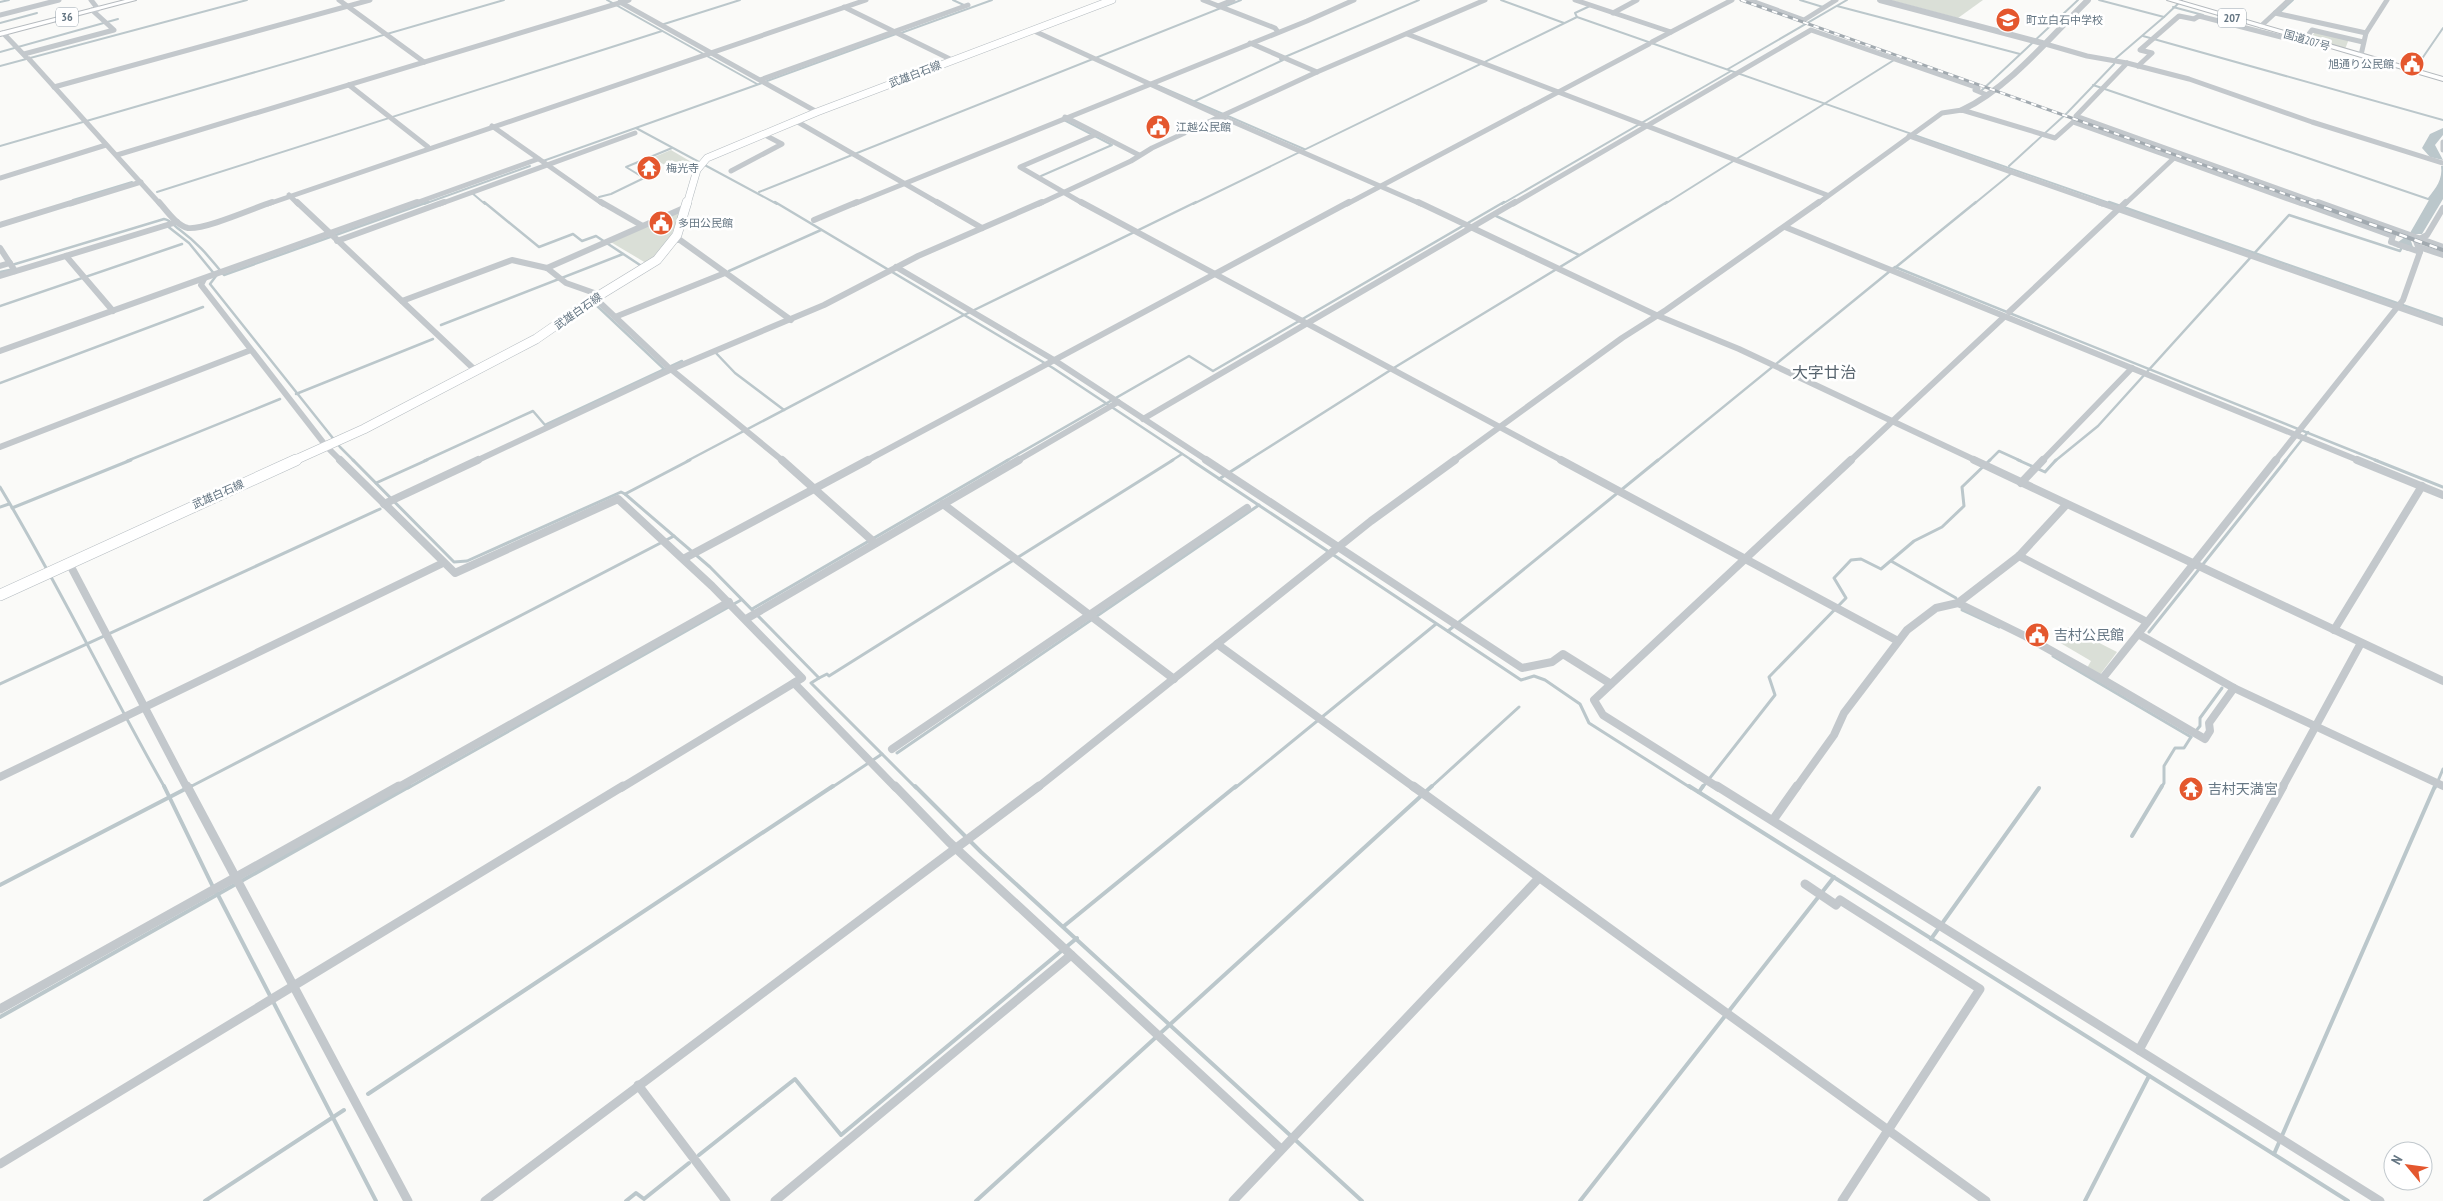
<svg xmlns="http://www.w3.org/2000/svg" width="2443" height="1201" font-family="'PT Sans Narrow','Noto Sans JP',sans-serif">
	<rect width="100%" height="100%" fill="#fafaf8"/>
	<g fill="#dadfd7">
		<path d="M1890,0H1983L1958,18Z"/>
		<path d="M2315,32L2349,39L2345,49L2310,39Z"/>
		<path d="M671,150L693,163L690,167L678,172L652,158Z"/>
		<path d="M680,211C670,238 671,246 646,263L609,241Z"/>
		<path d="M2068,627L2117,652L2099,676L2087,668L2091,661L2057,641Z"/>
	</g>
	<g fill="#bbc7cb">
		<path d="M2443,128V135L2435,145L2443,160L2430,157L2422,148L2430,134Z"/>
		<path d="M2441,166H2443V199L2422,234H2414L2410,238L2413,247L2408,251L2393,246L2398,247L2397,243L2410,233L2429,200L2428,198C2436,188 2443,179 2441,166Z"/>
	</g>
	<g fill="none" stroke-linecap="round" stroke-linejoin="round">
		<g stroke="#bbc7cb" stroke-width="2">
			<path d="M607,0L757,84"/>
			<path d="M953,0L966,6"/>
			<path d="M1501,0L1564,23"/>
			<path d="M1800,0L1823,7"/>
			<path d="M0,2L9,0"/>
			<path d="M1837,6L2020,54"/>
			<path d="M2173,7L2203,15"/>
			<path d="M2280,12L2293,0"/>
			<path d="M1577,17L1575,13L1592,5"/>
			<path d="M2164,17L2182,0"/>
			<path d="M0,23L37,13"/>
			<path d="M661,25L740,0"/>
			<path d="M901,33L992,0"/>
			<path d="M2143,36L2443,120"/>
			<path d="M0,52L118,19"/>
			<path d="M2419,63L2443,28"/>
			<path d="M0,66L247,0"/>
			<path d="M1728,69L1847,0"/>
			<path d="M767,81L896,34"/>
			<path d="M1154,84L1304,149"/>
			<path d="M2093,85L2431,200"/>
			<path d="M1981,91L2078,0"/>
			<path d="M1195,101L1283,60L1280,59L1419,0"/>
			<path d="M636,128L777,204"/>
			<path d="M0,146L504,0"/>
			<path d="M543,161L762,83"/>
			<path d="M2009,166L2067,113L2114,64L2115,59L2164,17L2099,0"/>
			<path d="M1041,176L1112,145L1064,120"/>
			<path d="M157,192L662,31"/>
			<path d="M759,192L1241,0"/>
			<path d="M472,193L485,204"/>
			<path d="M599,197L611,194L644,178L626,167L672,148"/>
			<path d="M73,200L132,182"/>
			<path d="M424,204L530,166"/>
			<path d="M1193,204L1577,17L2112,204"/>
			<path d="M1502,204L1731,71"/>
			<path d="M1665,204L1894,60"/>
			<path d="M1974,204L2013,172"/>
		</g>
		<g stroke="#bbc7cb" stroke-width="2.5">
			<path d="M484,202L539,247L573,234L582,241L596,236L643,267"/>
			<path d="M775,202L1053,368L1193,461"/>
			<path d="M2109,202L2443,319"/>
			<path d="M1494,215L1579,255"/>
			<path d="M166,225L189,243L216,276L210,284L340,447L354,461"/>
			<path d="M12,265L164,219C171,220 174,226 180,230C199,244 209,257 224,275L428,202"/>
			<path d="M1896,267L1976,202"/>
			<path d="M0,272L14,269"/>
			<path d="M726,275L729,271L821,230"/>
			<path d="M594,303L663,368"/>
			<path d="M0,306L182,244"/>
			<path d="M441,325L623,254"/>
			<path d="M715,352L735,373L784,410"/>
			<path d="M0,383L203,307"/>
			<path d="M296,394L433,339"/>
			<path d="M127,461L280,399"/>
			<path d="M424,461L533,411L545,425L682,361"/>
			<path d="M687,461L964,315L1196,202"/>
			<path d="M1006,461L1189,356L1213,371L1504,202"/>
			<path d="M1171,461L1182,454"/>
			<path d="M1247,461L1397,366L1667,202"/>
			<path d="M1657,461L1895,267L2378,461"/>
			<path d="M1989,461L1999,451L2021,461"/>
			<path d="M2055,461L2098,426L2289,215L2400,251L2401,249"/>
			<path d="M2285,461L2308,432"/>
		</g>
		<g stroke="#bbc7cb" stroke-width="3">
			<path d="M353,460L454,562L467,561L621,492L625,494L710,567L819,678L811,683L916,788"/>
			<path d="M1191,460L1521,680L1534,676L1545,680L1580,704L1589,723L1691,788"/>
			<path d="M2018,460L2045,472L2056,460"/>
			<path d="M2375,460L2443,487"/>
			<path d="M1219,479L1249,460"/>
			<path d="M376,483L427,460"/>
			<path d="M0,487C59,585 108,688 165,788"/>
			<path d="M625,494L690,460"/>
			<path d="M0,507L9,504"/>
			<path d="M12,508L131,460"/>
			<path d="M1891,561L1956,598"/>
			<path d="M752,609L1008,460"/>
			<path d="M1962,610L1999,627"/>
			<path d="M1448,631L1658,460"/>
			<path d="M2149,632L2286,460"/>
			<path d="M2053,656L2191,737"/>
			<path d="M819,678L827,674L829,676L1173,460"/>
			<path d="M0,684L380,509"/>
			<path d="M2195,732L2200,726V718L2222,688"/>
			<path d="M897,753L1259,505"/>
			<path d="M188,788L674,536"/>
			<path d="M408,788L741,600"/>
			<path d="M831,788L882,754"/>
			<path d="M1235,788L1436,624"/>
			<path d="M1430,788L1519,707"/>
			<path d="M1702,788L1775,695L1769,677L1846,598L1834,578L1851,560L1861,559L1881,569L1914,541L1942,527L1964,506L1962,487L1990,460"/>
			<path d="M2161,788L2164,783V766L2175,748H2184L2191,737"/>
			<path d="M2435,788L2443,769"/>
		</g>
		<g stroke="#bbc7cb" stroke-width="4">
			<path d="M164,786L213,887"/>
			<path d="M915,786L981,852L1362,1201"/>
			<path d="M1689,786L2348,1201"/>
			<path d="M1699,792L1703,786"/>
			<path d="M2132,836L2162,786"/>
			<path d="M0,885L191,786"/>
			<path d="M217,893L376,1201"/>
			<path d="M1064,926L1236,786"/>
			<path d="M1931,939L2039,788"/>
			<path d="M0,1017L410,786"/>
			<path d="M368,1094L833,786"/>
			<path d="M2274,1154L2435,786"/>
			<path d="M699,1155L795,1079L841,1135L1077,938"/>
			<path d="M205,1201L344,1110"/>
			<path d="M626,1201L636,1193L644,1199L689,1163"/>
			<path d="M976,1201L1432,786"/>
			<path d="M1580,1201L1834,877"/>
			<path d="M2085,1201L2149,1076"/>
		</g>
		<defs>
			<path id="secondary-far2" d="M687,204L697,170L707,158L817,112L1112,0"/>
			<path id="secondary-far1" d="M293,461L364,429L536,339L595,298L657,260L677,235L687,202"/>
			<path id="secondary" d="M0,595L296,460"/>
			<path id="primary" d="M125,0H136L0,36V32Z"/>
			<path id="trunk" d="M2167,0H2178L2443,77V81Z"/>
		</defs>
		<use href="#secondary-far2" stroke="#b3babf" stroke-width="8"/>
		<use href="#secondary-far1" stroke="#b3babf" stroke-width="10"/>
		<use href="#secondary" stroke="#b3babf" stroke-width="12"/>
		<use href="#primary" stroke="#b5babe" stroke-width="2"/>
		<use href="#trunk" stroke="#b4b9bd" stroke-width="2"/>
		<g stroke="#c3c8cc" stroke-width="5">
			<path d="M91,0L98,9"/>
			<path d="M339,0L424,62"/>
			<path d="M1203,0L1275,28L1278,32"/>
			<path d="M1575,0L1671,32"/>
			<path d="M1749,0L1804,20L1836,0"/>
			<path d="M620,2L817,112"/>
			<path d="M1218,6L1233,0"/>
			<path d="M844,7L952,60"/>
			<path d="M1613,13L1637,0"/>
			<path d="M2275,13L2366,33"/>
			<path d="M0,15L59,0"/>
			<path d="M2261,26L2289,0"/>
			<path d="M1032,30L1222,117L1421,204"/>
			<path d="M3,33L26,57"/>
			<path d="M1407,34L1827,195"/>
			<path d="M2305,39L2312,30L2363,42"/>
			<path d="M1652,42L1732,0"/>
			<path d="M1250,43L1317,72"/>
			<path d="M2042,43L2087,56L2127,63L2189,79L2312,122L2443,163"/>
			<path d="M24,54L114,30L92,10"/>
			<path d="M2361,55L2366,33L2387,0"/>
			<path d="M29,59L160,204"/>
			<path d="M2127,63L2076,116L2321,204"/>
			<path d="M2138,66L2152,53L2140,50L2179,16L2194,19L2199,16L2285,38L2290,35"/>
			<path d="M760,80L968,5"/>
			<path d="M349,85L428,147"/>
			<path d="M54,87L370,0"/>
			<path d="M1065,117L1139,155"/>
			<path d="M796,121L940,204"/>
			<path d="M492,126L603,204"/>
			<path d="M1909,136L2102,204"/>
			<path d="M2443,142V150"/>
			<path d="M117,155L629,0"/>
			<path d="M2174,158L2302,204"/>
			<path d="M731,171L782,144L763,134"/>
			<path d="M0,178L106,145"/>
			<path d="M289,195L298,204"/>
			<path d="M70,204L141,182"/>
			<path d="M268,204L866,0"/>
			<path d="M413,204L538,159"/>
			<path d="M440,204L635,133"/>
			<path d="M854,204L1307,21L1354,0"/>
			<path d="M1039,204L1131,161L1152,148L1317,72L1485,0"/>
			<path d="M1084,204L1020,167L1097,134"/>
			<path d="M1347,204L1649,44"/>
			<path d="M1513,204L1811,30L1978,88L1975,90L1987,95"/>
			<path d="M1817,204L1942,113L1962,110L2055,138L2073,122L2174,158L2125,204"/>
		</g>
		<g stroke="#c3c8cc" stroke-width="6">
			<path d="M159,202C166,210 177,226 188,228C204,230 254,208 272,202"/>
			<path d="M297,202L475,370"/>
			<path d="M601,202L641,225"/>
			<path d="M937,202L982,228"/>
			<path d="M1081,202L1563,461"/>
			<path d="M1418,202L1656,315L1739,349L1977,461"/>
			<path d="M2098,202L2443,323"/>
			<path d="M2299,202L2393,236L2391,242L2420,252"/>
			<path d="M2318,202L2443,247"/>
			<path d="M814,220L857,202"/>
			<path d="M0,225L74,202"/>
			<path d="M1785,227L2360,461"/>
			<path d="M675,240H680L791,320"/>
			<path d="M337,241L444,202"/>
			<path d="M2419,247L2443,255"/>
			<path d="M0,248L15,271"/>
			<path d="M66,256L113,311"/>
			<path d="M0,266L10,263"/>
			<path d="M896,267L1054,360L1208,461"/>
			<path d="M547,268L686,207"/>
			<path d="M0,276L177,222"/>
			<path d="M204,279L201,285L326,446L341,461"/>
			<path d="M595,298L667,366L783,461"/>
			<path d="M402,301L512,260L547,268L566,283L600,295"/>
			<path d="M2009,312L2126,202"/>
			<path d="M615,317L725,273"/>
			<path d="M0,351L417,202"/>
			<path d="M1143,419L1515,202"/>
			<path d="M0,447L251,350"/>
			<path d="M476,461L672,369L824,305L918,256L1042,202"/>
			<path d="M866,461L1349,202"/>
			<path d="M1017,461L1118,402"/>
			<path d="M1453,461L1622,338L1666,310L1819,202"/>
			<path d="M1850,461L2004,317"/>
			<path d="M2042,461L2132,368"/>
			<path d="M2275,461L2403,300L2420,252L2416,241L2427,235L2443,208"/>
		</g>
		<g stroke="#c3c8cc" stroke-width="8">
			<path d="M340,460L455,573L618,499L712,586L802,678L621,788"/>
			<path d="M782,460L875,543"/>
			<path d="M1206,460L1522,668L1552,662L1563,654L1611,684"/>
			<path d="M1561,460L1898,641"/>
			<path d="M1974,460L2443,681"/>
			<path d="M2276,460L2138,634L2234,688L2443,786"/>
			<path d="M2357,460L2443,495"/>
			<path d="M2021,483L2043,460"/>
			<path d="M384,504L478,460"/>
			<path d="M943,504L1174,679"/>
			<path d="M2019,556L2147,622"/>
			<path d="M685,558L868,460"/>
			<path d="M69,563L187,788"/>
			<path d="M1958,603L2027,637L2102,679L2138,634"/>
			<path d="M746,619L1019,460"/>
			<path d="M2334,630L2422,486"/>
			<path d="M1217,644L1415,788"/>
			<path d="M2102,679L2205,739L2210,731L2209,723L2234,688"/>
			<path d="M794,683L896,788"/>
			<path d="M892,749L1247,508"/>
			<path d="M0,777L443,563"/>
			<path d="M397,788L729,602"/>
			<path d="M1037,788L1371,521L1455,460"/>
			<path d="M1719,788L1603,715L1594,700L1851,460"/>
			<path d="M1796,788L1834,735L1844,713L1907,630L1936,608L1958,603L2019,556L2066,505"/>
			<path d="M2282,788L2361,643"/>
		</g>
		<g stroke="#c3c8cc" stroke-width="9">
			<path d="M187,786L408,1201"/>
			<path d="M895,786L949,842L1281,1149"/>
			<path d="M1413,786L1986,1201"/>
			<path d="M1717,786L2380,1201"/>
			<path d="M1773,820L1797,786"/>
			<path d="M1805,884L1836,905L1840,900L1980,989L1842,1201"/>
			<path d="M0,1009L399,786"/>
			<path d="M2139,1050L2283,786"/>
			<path d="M638,1085L726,1201"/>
			<path d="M0,1164L623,786"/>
			<path d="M485,1201L1039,786"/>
			<path d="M775,1201L1071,955"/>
			<path d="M1233,1201L1539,878"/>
		</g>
		<g stroke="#c3c8cc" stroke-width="6">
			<path d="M1880,0L2042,43"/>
			<path d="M1962,110C2009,88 2051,36 2088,0"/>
		</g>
		<use href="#secondary-far2" stroke="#fff" stroke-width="7"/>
		<use href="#secondary-far1" stroke="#fff" stroke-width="9"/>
		<use href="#secondary" stroke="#fff" stroke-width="11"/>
		<use href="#primary" fill="#fff" fill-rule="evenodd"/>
		<use href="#trunk" fill="#fff" fill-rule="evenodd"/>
		<defs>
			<path id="rail-far1" d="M1741,0L2313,204"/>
			<path id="rail" d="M2309,202L2443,250"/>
		</defs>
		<use href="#rail-far1" stroke="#a2aab0" stroke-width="3"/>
		<use href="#rail" stroke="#a2aab0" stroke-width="4"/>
		<use href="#rail-far1" stroke="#fff" stroke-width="2" stroke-dasharray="5.5" stroke-linecap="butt"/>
		<use href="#rail" stroke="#fff" stroke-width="2.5" stroke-dasharray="8" stroke-linecap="butt"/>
	</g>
	<defs>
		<symbol id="school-disc" viewBox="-11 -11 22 22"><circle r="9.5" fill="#e4572e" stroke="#fff"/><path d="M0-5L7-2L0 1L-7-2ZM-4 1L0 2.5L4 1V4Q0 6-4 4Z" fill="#fff"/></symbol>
		<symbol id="civic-disc" viewBox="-11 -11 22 22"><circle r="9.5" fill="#e4572e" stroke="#fff"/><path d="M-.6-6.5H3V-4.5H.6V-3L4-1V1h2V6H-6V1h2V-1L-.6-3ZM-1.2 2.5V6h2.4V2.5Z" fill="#fff"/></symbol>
		<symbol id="temple-disc" viewBox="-11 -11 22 22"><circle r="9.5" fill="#e4572e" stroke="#fff"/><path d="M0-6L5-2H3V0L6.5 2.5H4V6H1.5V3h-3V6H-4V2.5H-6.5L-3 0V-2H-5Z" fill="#fff"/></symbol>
	</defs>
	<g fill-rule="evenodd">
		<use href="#school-disc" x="1994" y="6" width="28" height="28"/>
		<use href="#civic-disc" x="2398" y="50" width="28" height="28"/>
		<use href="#civic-disc" x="1144" y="113" width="28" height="28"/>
		<use href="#temple-disc" x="635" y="154" width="28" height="28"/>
		<use href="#civic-disc" x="647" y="209" width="28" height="28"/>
		<use href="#civic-disc" x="2023" y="621" width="28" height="28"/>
		<use href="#temple-disc" x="2177" y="775" width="28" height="28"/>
	</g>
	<g text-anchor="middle" stroke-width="5" stroke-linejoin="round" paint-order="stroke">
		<g font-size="11" fill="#657683" stroke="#fff" text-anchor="start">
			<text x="2026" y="24">町立白石中学校</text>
			<text x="2394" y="68" text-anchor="end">旭通り公民館</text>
			<text x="1176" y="131">江越公民館</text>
			<text x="666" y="172">梅光寺</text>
			<text x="678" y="227">多田公民館</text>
		</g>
		<g font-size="11" fill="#657683" stroke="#fff">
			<text transform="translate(2307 40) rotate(16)" y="4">国道207号</text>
			<text transform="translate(915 74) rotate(-21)" y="4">武雄白石線</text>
			<text transform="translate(578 311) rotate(-35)" y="4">武雄白石線</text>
			<text transform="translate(218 494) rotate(-24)" y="4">武雄白石線</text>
		</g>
		<g fill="#fff" stroke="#939fa8" stroke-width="1">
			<rect x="56" y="7.5" width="22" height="19" rx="4"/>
			<rect x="2218" y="8.5" width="28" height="19" rx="4"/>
		</g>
		<g font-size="12" font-weight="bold" fill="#657683">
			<text x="67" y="21">36</text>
			<text x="2232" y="22">207</text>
		</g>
		<g font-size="14" fill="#657683" stroke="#fff" text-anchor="start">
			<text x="2054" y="640">吉村公民館</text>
			<text x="2208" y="794">吉村天満宮</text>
		</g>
		<g font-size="16" fill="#57646e" stroke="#fff">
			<text x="1824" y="378">大字廿治</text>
		</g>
	</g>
	<g transform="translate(2408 1166) rotate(299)"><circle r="24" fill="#ffffff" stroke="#c1c8cd"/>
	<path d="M0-4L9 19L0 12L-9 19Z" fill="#e4572e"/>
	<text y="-8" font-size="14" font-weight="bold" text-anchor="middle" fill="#657683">N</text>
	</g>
</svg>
